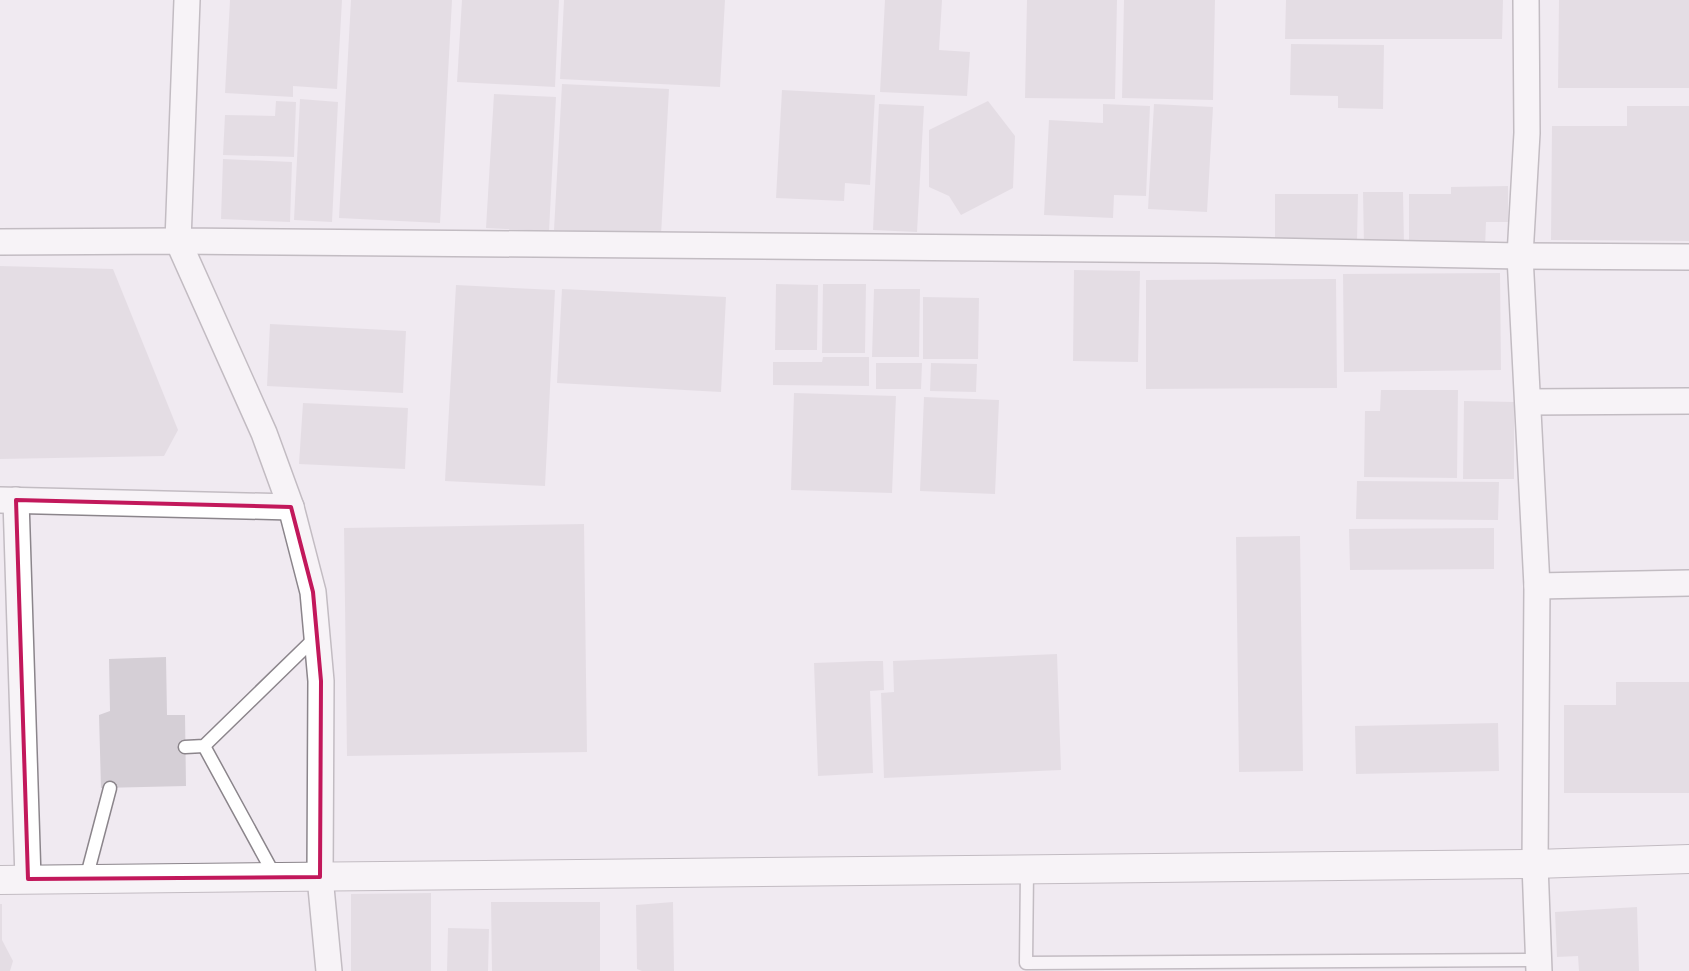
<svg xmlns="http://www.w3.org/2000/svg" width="1689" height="971" font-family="'IBM Plex Sans',sans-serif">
	<rect width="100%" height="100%" fill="#f0eaf1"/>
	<g fill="#d5cfd6">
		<path d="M230,0H342L337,89L293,86V97L225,93Z"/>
		<path d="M351,0H452L440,223L339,218Z"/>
		<path d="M462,0H559L555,87L457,82Z"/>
		<path d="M564,0H725L720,87L560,79Z"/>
		<path d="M885,0H942L939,50L970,52L967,96L880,92Z"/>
		<path d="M1027,0H1117L1115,99L1025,98Z"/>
		<path d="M1124,0H1215L1213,100L1122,98Z"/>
		<path d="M1286,0H1503L1502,39H1285Z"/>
		<path d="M1559,0H1689V88H1558Z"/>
		<path d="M1291,44L1384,45L1383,109L1338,108V96L1290,95Z"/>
		<path d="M562,84L669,89L661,235L554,230Z"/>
		<path d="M782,90L875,95L870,185L845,183L844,201L776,198Z"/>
		<path d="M494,94L556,97L549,231L486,228Z"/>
		<path d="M300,99L338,102L332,222L294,220Z"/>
		<path d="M276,101L296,102L294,157L223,155L225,115L275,116Z"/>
		<path d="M988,101L1015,136L1013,188L961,215L949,196L929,187V130Z"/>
		<path d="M879,104L924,106L917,232L873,230Z"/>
		<path d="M1103,104L1150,106L1146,196L1114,195L1113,218L1044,215L1049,120L1103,123Z"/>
		<path d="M1154,104L1213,107L1207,212L1148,209Z"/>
		<path d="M1627,106H1689V241L1551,240L1552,126H1627Z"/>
		<path d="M223,159L292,162L290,222L221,219Z"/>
		<path d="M1508,186V222H1486L1485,248H1409V194H1451V187Z"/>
		<path d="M1363,192H1403L1404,245L1364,246Z"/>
		<path d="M1275,194H1358L1357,241H1275Z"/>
		<path d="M0,266L113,269L178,430L164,456L0,459Z"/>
		<path d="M1074,270L1140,271L1138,362L1073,361Z"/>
		<path d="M1500,273L1501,370L1344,372L1343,274Z"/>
		<path d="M1336,279L1337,388L1146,389V280Z"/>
		<path d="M776,284L818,285L817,350H775Z"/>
		<path d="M823,284H866L865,353H822Z"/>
		<path d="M456,285L555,290L545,486L445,481Z"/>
		<path d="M562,289L726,297L721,392L557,383Z"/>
		<path d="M874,289H920L919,357H872Z"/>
		<path d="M923,297L979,298L978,359H923Z"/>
		<path d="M270,324L406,331L403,393L267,386Z"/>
		<path d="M823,357H869V386L773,385V362H822Z"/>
		<path d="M876,363H922L921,389H876Z"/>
		<path d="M931,363L977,364L976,392L930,391Z"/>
		<path d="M1381,390H1458L1457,478L1364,477L1365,411H1380Z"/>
		<path d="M794,393L896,396L892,493L791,490Z"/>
		<path d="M924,397L999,400L995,494L920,491Z"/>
		<path d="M1464,401L1514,402V479H1463Z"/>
		<path d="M303,403L408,408L405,469L299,464Z"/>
		<path d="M1357,481L1499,482L1498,520L1356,519Z"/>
		<path d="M584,524L587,752L347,756L344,528Z"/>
		<path d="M1494,528V569L1350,570L1349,529Z"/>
		<path d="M1300,536L1303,771L1239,772L1236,537Z"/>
		<path d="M1057,654L1061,770L884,778L881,693L894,692L893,661Z"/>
		<path d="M166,657L167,715H185L186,786L101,788L99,715L110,711L109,659Z"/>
		<path d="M869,661H883L884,690L870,691L873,773L818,776L814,663Z"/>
		<path d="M1616,682H1689V793H1564V705H1616Z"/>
		<path d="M1498,723L1499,771L1356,774L1355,726Z"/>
		<path d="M431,893V971H351V894Z"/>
		<path d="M491,902H600V971H492Z"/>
		<path d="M673,902L674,971H642L637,969L636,905Z"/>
		<path d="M0,904H2V940L13,961L10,971H0Z"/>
		<path d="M1637,907L1639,971H1579L1578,956L1557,957L1555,912Z"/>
		<path d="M448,928L489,929L488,971H447Z"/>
	</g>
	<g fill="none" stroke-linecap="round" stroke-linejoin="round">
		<defs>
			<g id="lane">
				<path d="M204,746L276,878"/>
				<path d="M185,747L204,746L317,636"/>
				<path d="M1027,870L1026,963L1539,960"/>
				<path d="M86,879L110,788"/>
			</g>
			<g id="street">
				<path d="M187,0L178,241L1216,250L1520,256L1689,257"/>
				<path d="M1526,0L1527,133L1520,256L1537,586L1535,864L1539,971"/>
				<path d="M0,242L178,241L264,433L291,507L313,592L321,681L320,877L329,971"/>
				<path d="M1528,402L1689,401"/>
				<path d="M0,500L291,507"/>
				<path d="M16,500L28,879"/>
				<path d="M1537,586L1689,583"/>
			</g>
			<path id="secondary" d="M0,880L1535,864L1689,859"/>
		</defs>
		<use href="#lane" stroke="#8b858b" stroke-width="15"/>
		<use href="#street" stroke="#8b858b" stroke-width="28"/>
		<use href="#secondary" stroke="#8b858b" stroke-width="30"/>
		<use href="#lane" stroke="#fff" stroke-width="12"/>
		<use href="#street" stroke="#fff" stroke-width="25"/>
		<use href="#secondary" stroke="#fff" stroke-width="28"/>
	</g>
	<path d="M0 0H1689V971H0ZM16,500L291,507L313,592L321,681L320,877L28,879Z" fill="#f0eaf1" fill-opacity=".55" fill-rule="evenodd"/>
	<path fill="none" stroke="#c2185b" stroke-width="4" stroke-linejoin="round" d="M16,500L291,507L313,592L321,681L320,877L28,879Z"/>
</svg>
